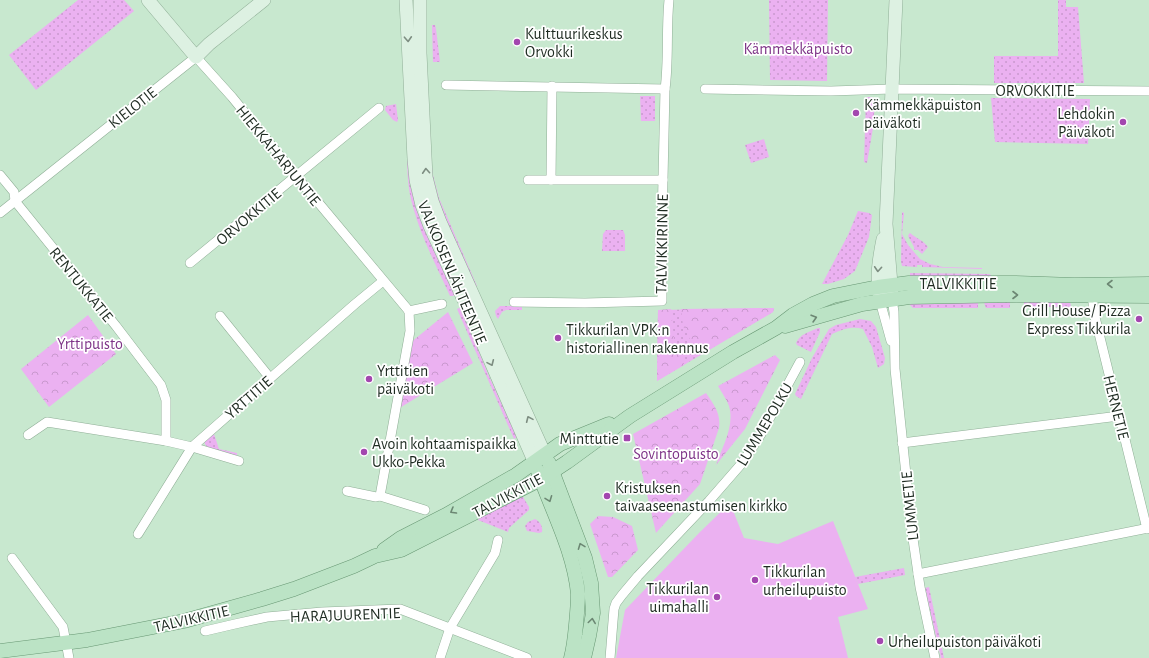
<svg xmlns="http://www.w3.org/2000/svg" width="1149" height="658" font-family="'Alegreya Sans',sans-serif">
	<defs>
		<pattern id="grass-dots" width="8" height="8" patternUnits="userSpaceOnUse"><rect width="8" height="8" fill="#ebb1f1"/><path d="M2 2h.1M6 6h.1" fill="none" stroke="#c998ce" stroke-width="1.8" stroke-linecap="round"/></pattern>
		<pattern id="forest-crowns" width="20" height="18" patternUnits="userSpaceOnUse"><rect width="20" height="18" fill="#ebb1f1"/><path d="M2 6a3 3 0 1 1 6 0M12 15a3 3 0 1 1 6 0" fill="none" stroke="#c998ce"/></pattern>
	</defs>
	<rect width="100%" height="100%" fill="#c8e8cf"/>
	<g fill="url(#grass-dots)">
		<path d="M78,0H124L134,11L36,90L9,55Z"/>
		<path d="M769,0H828L827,81L770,80Z"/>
		<path d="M1058,0H1066V7H1078L1084,83H994V56H1058Z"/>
		<path d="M435,25L436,29L440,62H433L432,25Z"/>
		<path d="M640,96H655V121H641Z"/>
		<path d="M866,97H872L875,102L873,128L867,163L864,162Z"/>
		<path d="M991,98L1090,99L1088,144L995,142Z"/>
		<path d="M396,104L398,120L397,122L393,120L385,110L386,106Z"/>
		<path d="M764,139L769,157L751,163L745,145Z"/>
		<path d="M407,145H409L456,295L452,296H450C437,267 421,237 413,207C407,187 407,166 407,145Z"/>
		<path d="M431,158L433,175L439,198L477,286L472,288L433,194Z"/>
		<path d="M858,211L869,213L872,215L869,237L855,271L844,279L828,284H822L848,235Z"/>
		<path d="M902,212L904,213L902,234L908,245L920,259L930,264L943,267L982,268V269L922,267V265H917V267L902,266L901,262Z"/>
		<path d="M606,230H623L625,235V251H602L603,234Z"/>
		<path d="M910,233C917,239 923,240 928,247L922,254L918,250H915L914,249V247L908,236L909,234Z"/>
		<path d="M910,273L989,274L991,275V278L910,279Z"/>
		<path d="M910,299L978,300V308H913L910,305Z"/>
		<path d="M983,300L1010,301V308H986Z"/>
		<path d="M1024,301H1070L1071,307H1024Z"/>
		<path d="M500,306H522V310H506L502,312L498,319L496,316L495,311Z"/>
		<path d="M461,307L487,372L517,437L514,439L457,309Z"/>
		<path d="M774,308L773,312L657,381L658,310Z"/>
		<path d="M860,319L871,321L876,327L885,358L884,364L878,368L872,347L863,329C852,326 843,329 832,334L801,399L796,396L795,394L812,358L829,329L836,325Z"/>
		<path d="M818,328H820V332L811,352L797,345L796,343C800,334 809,332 818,328Z"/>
		<path d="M213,431L219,449L237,453V456L208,448L205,444L204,441Z"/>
		<path d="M521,497H523L529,507V510L509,528L508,532L478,520L479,517Z"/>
		<path d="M535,519C540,521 543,527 542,532L539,533L527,531L525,526L528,522Z"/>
		<path d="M904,568L905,575L858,584L855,577Z"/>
		<path d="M929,587L944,658H941L925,588Z"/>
	</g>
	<g fill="url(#forest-crowns)">
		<path d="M774,308L773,312L699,356L683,326L681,309Z"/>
		<path d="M671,309L674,339L682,355L684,365L657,381L658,310Z"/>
		<path d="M448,312L473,363L398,409L410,343Z"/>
		<path d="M88,315L116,354L49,407L21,369Z"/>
		<path d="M775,355L780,360L745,429L716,465C722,447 735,426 729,406C727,400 722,393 718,386Z"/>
		<path d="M706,393C714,405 721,413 719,428L700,484L656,533L633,434Z"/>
		<path d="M598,516L613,517L632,526L638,550L612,577H608L590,524Z"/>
	</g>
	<path fill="#ebb1f1" d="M730,503L744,538L778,544L833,521L868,609L838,617L848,658H616L625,610L700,532Z"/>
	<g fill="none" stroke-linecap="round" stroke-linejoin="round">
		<defs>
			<g id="street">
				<path d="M446,85L665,89"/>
				<path d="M705,89L831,91L892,89L1149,91"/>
				<path d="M0,175L14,192L15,201L116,326L161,385L166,400V441"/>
				<path d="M528,180H663"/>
				<path d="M551,180L552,86"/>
				<path d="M0,213L196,57L232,97L302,183L409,311"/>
				<path d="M190,263L379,108"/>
				<path d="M1092,292L1094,313L1147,529"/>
				<path d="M892,299L894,312L895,369L912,532L920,587L935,658"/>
				<path d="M880,301L891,341"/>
				<path d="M514,302L585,303L662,301V224L665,89C669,60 666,30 669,0"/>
				<path d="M409,311L442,304"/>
				<path d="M220,316L270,378"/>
				<path d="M28,435L47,422L166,441L192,447L239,461"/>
				<path d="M902,443L1119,416"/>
				<path d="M347,491L376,497L380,496L425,510"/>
				<path d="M380,496L410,331L409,311"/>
				<path d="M138,534L192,447L355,304L383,281"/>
				<path d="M12,558L63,627L69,658"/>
				<path d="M918,574L1149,528"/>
				<path d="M205,631L235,624L267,617L322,612L400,609L527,658"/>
				<path d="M440,658L450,628L495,553L498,540"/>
				<path d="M610,658L614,609L616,603L622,595L638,576L709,501L743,462L761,434L800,362"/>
			</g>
			<g id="secondary">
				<path d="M148,0L196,57L209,44L264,0"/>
				<path d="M406,0L414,159L416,180L422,205L430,226L464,300L535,463"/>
				<path d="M420,0V53L426,177L432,201L440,222L545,455"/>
				<path d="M892,296L886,224L896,0"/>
				<path d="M880,297C876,278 879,259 883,239"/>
			</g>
			<g id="primary">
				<path d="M785,326L862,304L909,297L1016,295L1149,296"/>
				<path d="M549,463L585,558L591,583L593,613L589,636L584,658"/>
				<path d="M538,471C552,511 574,551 578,594C578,604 577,614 576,625C575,636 574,647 571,658"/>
				<path d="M384,550L401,538L446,515L516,475L560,444L609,424"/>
				<path d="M0,651L87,640L184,621L262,599L294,589L354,566L375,556L401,550L541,479L567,462L630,416L733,352L776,328L793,315L813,304L833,296L878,287L909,283H1015L1074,285L1149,284"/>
			</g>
		</defs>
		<use href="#street" stroke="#90af97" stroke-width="10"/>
		<use href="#secondary" stroke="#90af97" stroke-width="14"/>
		<use href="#primary" stroke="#679773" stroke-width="15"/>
		<use href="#street" stroke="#fff" stroke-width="9"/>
		<use href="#secondary" stroke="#ddf1e2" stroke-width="13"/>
		<use href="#primary" stroke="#bbe3c5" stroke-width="14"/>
	</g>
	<defs><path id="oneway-chevron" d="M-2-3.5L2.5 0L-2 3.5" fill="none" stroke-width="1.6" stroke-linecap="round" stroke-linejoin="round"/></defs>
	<g stroke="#7e8e82">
		<use href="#oneway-chevron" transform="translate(408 39) rotate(87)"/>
		<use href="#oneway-chevron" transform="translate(426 171) rotate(-94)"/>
		<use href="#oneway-chevron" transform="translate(878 269) rotate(94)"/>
		<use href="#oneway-chevron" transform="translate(491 363) rotate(66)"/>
		<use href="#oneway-chevron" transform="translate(529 419) rotate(-114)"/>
	</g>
	<g stroke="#6c8773">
		<use href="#oneway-chevron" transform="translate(1110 284) rotate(180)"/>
		<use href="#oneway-chevron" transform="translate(1015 295)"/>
		<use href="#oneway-chevron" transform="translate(814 318) rotate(-16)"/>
		<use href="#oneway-chevron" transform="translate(549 499) rotate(69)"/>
		<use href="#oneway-chevron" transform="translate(453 511) rotate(150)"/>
		<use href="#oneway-chevron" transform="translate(581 546) rotate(-111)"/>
		<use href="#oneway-chevron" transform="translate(592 621) rotate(-82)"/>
	</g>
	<g fill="#a346af" stroke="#fff" stroke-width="1.5">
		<circle cx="517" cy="42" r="4"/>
		<circle cx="856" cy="113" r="4"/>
		<circle cx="1123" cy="122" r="4"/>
		<circle cx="1139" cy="319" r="4"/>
		<circle cx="558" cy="338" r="4"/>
		<circle cx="369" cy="379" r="4"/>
		<rect x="623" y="434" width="8" height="8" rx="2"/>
		<circle cx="364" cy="452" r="4"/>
		<circle cx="607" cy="496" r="4"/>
		<circle cx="755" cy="580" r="4"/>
		<circle cx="717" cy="597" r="4"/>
		<circle cx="880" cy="641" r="4"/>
	</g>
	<g text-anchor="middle" stroke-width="3.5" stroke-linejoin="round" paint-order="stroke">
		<g font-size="16" fill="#1e2b21" stroke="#fff" text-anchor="start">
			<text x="525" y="39">Kulttuurikeskus<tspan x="525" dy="18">Orvokki</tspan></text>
			<text x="864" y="110">Kämmekkäpuiston<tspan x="864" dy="18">päiväkoti</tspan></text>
			<text x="1115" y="119" text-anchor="end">Lehdokin<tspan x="1115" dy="18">Päiväkoti</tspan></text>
			<text x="1131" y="316" text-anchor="end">Grill House/ Pizza<tspan x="1131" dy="18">Express Tikkurila</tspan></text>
			<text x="566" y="335">Tikkurilan VPK:n<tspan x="566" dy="18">historiallinen rakennus</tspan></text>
			<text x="377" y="376">Yrttitien<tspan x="377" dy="18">päiväkoti</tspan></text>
			<text x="619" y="444" text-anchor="end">Minttutie</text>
			<text x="372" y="449">Avoin kohtaamispaikka<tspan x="372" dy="18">Ukko-Pekka</tspan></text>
			<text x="615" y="493">Kristuksen<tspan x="615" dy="18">taivaaseenastumisen kirkko</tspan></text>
			<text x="763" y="577">Tikkurilan<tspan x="763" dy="18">urheilupuisto</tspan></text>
			<text x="709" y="594" text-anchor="end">Tikkurilan<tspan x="709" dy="18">uimahalli</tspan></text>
			<text x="888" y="647">Urheilupuiston päiväkoti</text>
		</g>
		<g font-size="16" fill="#7e3387" stroke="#fff">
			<text x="798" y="54">Kämmekkäpuisto</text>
			<text x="90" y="349">Yrttipuisto</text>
			<text x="676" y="459">Sovintopuisto</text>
		</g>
		<g font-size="16" fill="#1e2b21" stroke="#fff">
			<text x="1035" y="96">ORVOKKITIE</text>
			<text transform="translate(132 107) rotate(-38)" y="6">KIELOTIE</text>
			<text transform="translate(279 155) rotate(51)" y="6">HIEKKAHARJUNTIE</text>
			<text transform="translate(248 216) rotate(-40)" y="6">ORVOKKITIE</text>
			<text transform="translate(661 244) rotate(-89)" y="6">TALVIKKIRINNE</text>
			<text transform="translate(453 272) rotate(67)" y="6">VALKOISENLÄHTEENTIE</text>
			<text x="958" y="289">TALVIKKITIE</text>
			<text transform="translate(82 284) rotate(51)" y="6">RENTUKKATIE</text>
			<text transform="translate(248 397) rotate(-41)" y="6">YRTTITIE</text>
			<text transform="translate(1117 407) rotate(76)" y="6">HERNETIE</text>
			<text transform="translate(764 424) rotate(-59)" y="6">LUMMEPOLKU</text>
			<text transform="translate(507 495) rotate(-28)" y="6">TALVIKKITIE</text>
			<text transform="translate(909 506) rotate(-96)" y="6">LUMMETIE</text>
			<text transform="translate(345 614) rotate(-2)" y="6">HARAJUURENTIE</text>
			<text transform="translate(191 618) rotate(-13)" y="6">TALVIKKITIE</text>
		</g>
	</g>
</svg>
